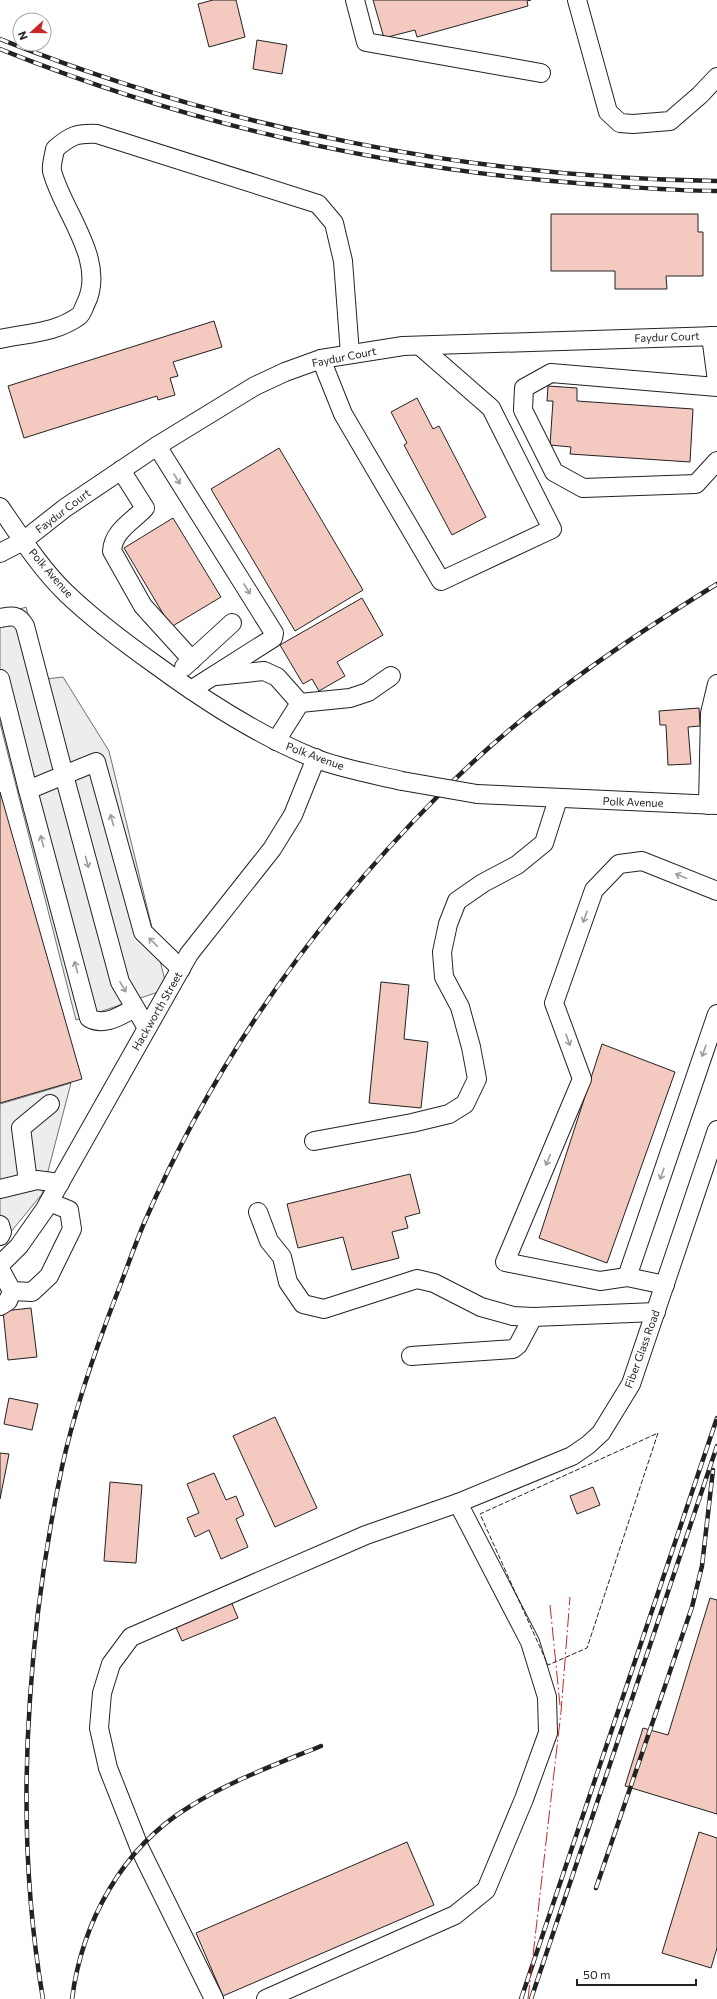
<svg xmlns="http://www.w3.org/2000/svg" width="717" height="1999" font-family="Commissioner,sans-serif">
	<rect width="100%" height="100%" fill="#fff"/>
	<g fill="#ededed" stroke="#6f6f6f">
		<path d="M26,607L46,679L63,677L109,751L167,989L76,1020L0,723V616Z"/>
		<path d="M71,1083L42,1194L0,1245V1104Z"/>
	</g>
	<g fill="#f3c9c0" stroke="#222">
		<path d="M213,0H236L245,37L209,47L198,4Z"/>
		<path d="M373,0H531L527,1L528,6L417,37L415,30L384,38Z"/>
		<path d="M257,40L287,45L282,74L253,69Z"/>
		<path d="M551,214H698V232H703V276H666L667,289H615V271H551Z"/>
		<path d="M214,321L222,347L173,362L178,376L170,378L175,395L158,400L157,396L24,438L8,386Z"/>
		<path d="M548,386L577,388V401L693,409L690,462L570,454L571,447L550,445L553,401H547Z"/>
		<path d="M417,398L433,429L439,426L486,517L452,535L404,445L407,443L391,412Z"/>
		<path d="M279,448L363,590L295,631L211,489Z"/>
		<path d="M173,518L221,597L171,627L124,548Z"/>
		<path d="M362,598L383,635L337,662L345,676L319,691L312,679L303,684L280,645Z"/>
		<path d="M699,708L700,726L688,727L691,764L668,765L666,725H660L659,711Z"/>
		<path d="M0,792L82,1079L0,1103Z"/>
		<path d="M381,982L409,985L404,1039L428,1042L421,1108L369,1103Z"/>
		<path d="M602,1044L675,1072L607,1263L539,1238Z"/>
		<path d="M410,1174L420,1213L405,1217L408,1228L392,1232L399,1258L352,1270L343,1237L298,1248L287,1204Z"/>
		<path d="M31,1308L37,1357L8,1360L3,1311Z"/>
		<path d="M9,1398L38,1404L32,1430L4,1424Z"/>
		<path d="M275,1417L317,1508L275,1527L233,1436Z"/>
		<path d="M0,1453L9,1454L0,1499Z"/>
		<path d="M214,1473L226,1500L236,1496L244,1515L236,1519L248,1547L221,1559L209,1530L195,1537L187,1518L199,1513L187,1484Z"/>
		<path d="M110,1482L142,1485L136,1563L104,1561Z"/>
		<path d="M593,1487L600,1505L577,1514L570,1496Z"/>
		<path d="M710,1598L717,1600V1814L625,1786L643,1728L668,1735Z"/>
		<path d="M230,1599L238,1618L182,1641L174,1623Z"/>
		<path d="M699,1832L717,1838V1948L711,1968L662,1953Z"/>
		<path d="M407,1842L434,1905L223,1996L196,1933Z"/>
	</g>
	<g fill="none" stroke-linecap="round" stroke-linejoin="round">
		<defs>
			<g id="minor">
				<path d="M355,0L366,42L541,73"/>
				<path d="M577,0L608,112L620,123L633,124L670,121L700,95L717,77"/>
				<path d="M711,336L717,381"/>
				<path d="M0,339C27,333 56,333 79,316C82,314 84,307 86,303C107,260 62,211 52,171C51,164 54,156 55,149C70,136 76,133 97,134L318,204L334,223L343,261L350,354"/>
				<path d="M321,359L343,414L441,581L552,529L491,408L420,346"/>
				<path d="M717,387L551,373L524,388L523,410L554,472L583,488L696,484L717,461"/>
				<path d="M157,446L274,633L273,638L191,690"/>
				<path d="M121,470L145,508C133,521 113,531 112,551L143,606L192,660"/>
				<path d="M0,507C20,536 41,569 66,593C94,620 125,643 156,665C205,701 257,735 314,758C342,769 373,774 402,781"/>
				<path d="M0,553L23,541L65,508L157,446L255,386L285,372L321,359L403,346L717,336"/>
				<path d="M0,618C12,616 18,614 25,626L64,775L28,790L89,1018C105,1027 121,1015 135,1008"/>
				<path d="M184,667L232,623"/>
				<path d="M216,676L264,671L277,677L300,703L276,741"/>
				<path d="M0,679L28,790"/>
				<path d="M300,703L350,698L368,692L391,676"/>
				<path d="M477,794L717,805"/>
				<path d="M708,805L710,713L717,684"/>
				<path d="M147,1028L120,982L64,775L96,762L143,932L181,969"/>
				<path d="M314,1141L412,1123L449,1114L465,1104L477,1079L471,1047L460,1007L444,977L442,952L448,924L457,901L483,883L517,865L544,843L558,799"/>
				<path d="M28,1182L21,1128L50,1104"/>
				<path d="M0,1189L37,1180L60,1183"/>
				<path d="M258,1212L269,1241L282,1257L288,1282L303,1304L324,1309L417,1279L434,1283L481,1307L513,1316L533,1317L656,1312"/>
				<path d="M0,1225L2,1232L0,1236"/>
				<path d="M0,1265L19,1246L45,1209L189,954L272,849L293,815L316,758"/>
				<path d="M0,1269L12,1291L8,1301L0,1306"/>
				<path d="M627,1277L717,1014"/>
				<path d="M665,1285L627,1277L600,1281L505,1262L582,1079L554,1003L594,890L619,864L642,861L717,891"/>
				<path d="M12,1291L32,1292L49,1276L72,1229L69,1210L49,1202"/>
				<path d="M411,1356L513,1349L518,1345L533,1317"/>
				<path d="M214,1999L140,1849L108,1768L99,1728L102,1693L111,1664L131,1637L366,1535L458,1503L572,1456L588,1445L601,1433L631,1384L717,1130"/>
				<path d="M266,1999L455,1915L486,1890L524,1799L548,1733L547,1697L530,1642L458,1503"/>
			</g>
		</defs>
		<use href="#minor" stroke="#222" stroke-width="20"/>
		<use href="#minor" stroke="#fff" stroke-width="18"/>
		<defs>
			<g id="rail">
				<path d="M0,39C227,129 473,178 717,181"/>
				<path d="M0,49C187,124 387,169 588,184C631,187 674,191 717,191"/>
				<path d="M596,1888L692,1607L702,1566L713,1470"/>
				<path d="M43,1999C26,1900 23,1799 30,1699C35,1621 46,1543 62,1467C75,1407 96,1348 118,1291C127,1268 135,1244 145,1221C214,1062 316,919 438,796C520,712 618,645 717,584"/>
				<path d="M72,1999C82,1922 122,1848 189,1807C230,1781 277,1764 321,1746"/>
				<path d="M521,1999L717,1418"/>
				<path d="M531,1999L717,1446"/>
			</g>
		</defs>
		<use href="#rail" stroke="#222" stroke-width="4.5"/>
		<use href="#rail" stroke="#fff" stroke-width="3" stroke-dasharray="9" stroke-linecap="butt"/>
		<defs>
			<path id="minor-bridge" d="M402,781L477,794"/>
		</defs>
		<use href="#minor-bridge" stroke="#222" stroke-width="20" stroke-linecap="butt"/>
		<use href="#minor-bridge" stroke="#fff" stroke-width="18"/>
		<path stroke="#222" stroke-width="1" stroke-dasharray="5 2" stroke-linecap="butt" d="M658,1433L587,1648L548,1665L480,1514Z"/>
		<g stroke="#c62828" stroke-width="1" stroke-dasharray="14 3 2 3" stroke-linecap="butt">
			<path d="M550,1605L560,1705"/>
			<path d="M528,1999L561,1712L570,1597"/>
		</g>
	</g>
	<defs><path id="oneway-shaft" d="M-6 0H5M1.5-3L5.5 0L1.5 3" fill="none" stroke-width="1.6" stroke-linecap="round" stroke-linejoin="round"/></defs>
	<g stroke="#9c9c9c">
		<use href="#oneway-shaft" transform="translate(177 479) rotate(58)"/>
		<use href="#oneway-shaft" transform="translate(247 589) rotate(58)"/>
		<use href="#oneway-shaft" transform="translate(112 820) rotate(-105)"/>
		<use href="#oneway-shaft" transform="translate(42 841) rotate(-105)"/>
		<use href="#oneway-shaft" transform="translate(87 862) rotate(75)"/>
		<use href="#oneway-shaft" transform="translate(681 876) rotate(-158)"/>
		<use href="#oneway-shaft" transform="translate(585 917) rotate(110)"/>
		<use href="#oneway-shaft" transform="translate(153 942) rotate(-136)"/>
		<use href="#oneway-shaft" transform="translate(76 967) rotate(-105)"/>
		<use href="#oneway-shaft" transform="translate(123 987) rotate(60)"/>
		<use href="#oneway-shaft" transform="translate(568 1040) rotate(70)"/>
		<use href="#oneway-shaft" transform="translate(704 1051) rotate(109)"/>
		<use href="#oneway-shaft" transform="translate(548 1160) rotate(113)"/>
		<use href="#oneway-shaft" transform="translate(662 1174) rotate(109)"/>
	</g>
	<g text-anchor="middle" stroke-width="3" stroke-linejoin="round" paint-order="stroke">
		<g font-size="11" fill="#222" stroke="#fff">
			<text transform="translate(667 337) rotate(-2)" y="4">Faydur Court</text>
			<text transform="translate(344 357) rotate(-11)" y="4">Faydur Court</text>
			<text transform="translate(63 511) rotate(-37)" y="4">Faydur Court</text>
			<text transform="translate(51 573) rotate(49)" y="4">Polk Avenue</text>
			<text transform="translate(315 756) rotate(20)" y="4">Polk Avenue</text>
			<text transform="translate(633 802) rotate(2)" y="4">Polk Avenue</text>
			<text transform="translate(157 1011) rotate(-60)" y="4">Hackworth Street</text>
			<text transform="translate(642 1349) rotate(-70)" y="4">Fiber Glass Road</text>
		</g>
	</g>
	<g transform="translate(32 32) rotate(249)"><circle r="19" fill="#ffffff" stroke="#a7a7a7"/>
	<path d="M0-3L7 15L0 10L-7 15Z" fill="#c62828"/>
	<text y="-6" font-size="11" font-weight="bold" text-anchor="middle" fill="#222222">N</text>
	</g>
	<path d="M577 1979v6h119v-6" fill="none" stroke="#222222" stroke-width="2"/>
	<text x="583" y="1979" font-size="12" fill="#222222" stroke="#ffffff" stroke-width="3" paint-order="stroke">50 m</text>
</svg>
